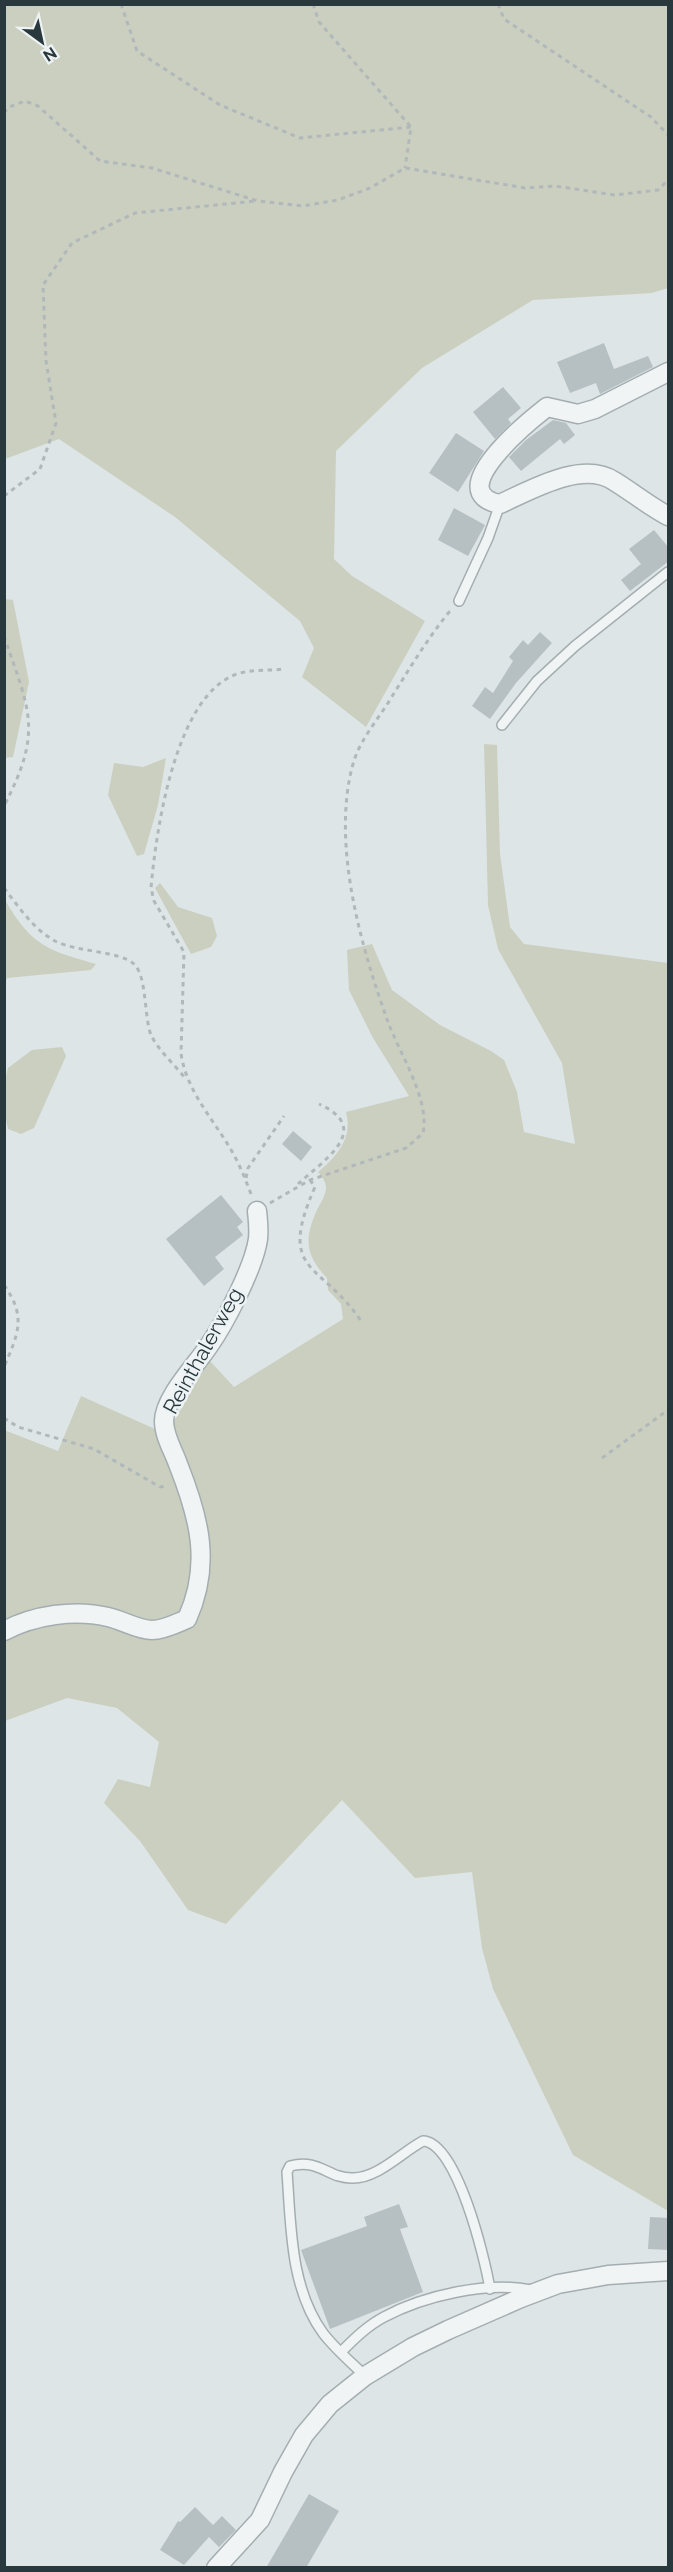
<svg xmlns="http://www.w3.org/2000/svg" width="673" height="2572" font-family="Raleway,sans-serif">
	<rect width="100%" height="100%" fill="#dee5e6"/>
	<g fill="#cbcfc0">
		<path d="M4,5H668V288L652,293L533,300L422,368L336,451L334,559L352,576L425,621L366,727L302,677L314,648L300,621L175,517L59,439L5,459Z"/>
		<path d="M5,599L13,600L29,682L13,757L5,758Z"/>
		<path d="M484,744L497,745L500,854L510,927L524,944L668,963V2211L573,2155L493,1989L482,1948L472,1872L415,1878L342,1800L226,1924L188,1910L140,1841L104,1803L118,1779L150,1787L159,1742L117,1708L67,1698L5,1721L4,1430L58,1451L81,1396L155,1429L176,1418L209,1360L234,1387L343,1319L341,1304L328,1290L327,1278C305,1255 304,1238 317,1210C320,1204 326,1195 326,1188C326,1181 322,1177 318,1172C337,1156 353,1138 346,1112L409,1096L373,1038L349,990L347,950L372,944L392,990L440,1025L491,1051L504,1060L517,1092L524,1132L575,1144L562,1063L498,949L488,905Z"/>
		<path d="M166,758L158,805L144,854L137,856L108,795L114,763L143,767Z"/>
		<path d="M160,883L178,907L212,918L217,936L211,947L191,954L155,888Z"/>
		<path d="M5,900C32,946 47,950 96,964L91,970L7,978L5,984Z"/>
		<path d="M62,1047L66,1056L34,1128L21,1134L8,1129L5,1115L4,1084L8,1068L32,1050Z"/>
	</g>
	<g fill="#b6c0c3">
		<path d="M604,343L614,369L648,356L653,367L600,394L596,383L570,393L557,362Z"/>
		<path d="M503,387L521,408L508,419L511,423L495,439L473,412Z"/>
		<path d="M553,420L566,423L575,435L564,444L560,439L521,471L509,457L526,440Z"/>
		<path d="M456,433L484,451L458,492L429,473Z"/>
		<path d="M454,508L485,525L468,556L438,540Z"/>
		<path d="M654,530L669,548V561L630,591L621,580L641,564L629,549Z"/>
		<path d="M540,632L552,643L516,683L490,719L472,706L485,687L493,693L513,661L509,657L523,640L528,645Z"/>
		<path d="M293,1131L312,1147L301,1161L282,1144Z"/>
		<path d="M221,1195L243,1222L237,1227L243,1235L215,1257L224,1269L204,1286L166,1239Z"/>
		<path d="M399,2204L408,2227L400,2229L423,2292L330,2329L301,2250L367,2226L364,2217Z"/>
		<path d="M650,2217L669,2218V2250L648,2249Z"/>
		<path d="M309,2494L339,2511L306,2568H266Z"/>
		<path d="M195,2507L213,2525L222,2516L236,2530L219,2547L209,2537L184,2565L160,2550L178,2521L180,2522Z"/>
	</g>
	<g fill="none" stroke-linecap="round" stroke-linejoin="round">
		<defs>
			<g id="lane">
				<path d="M459,601L488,538L500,504"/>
				<path d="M502,725L537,681L575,646L668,572"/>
				<path d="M341,2352C354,2339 367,2326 384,2317C423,2296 487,2281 531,2290"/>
				<path d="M365,2376C351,2362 335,2349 323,2333C290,2288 291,2225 287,2172L290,2166C320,2158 328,2179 353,2178C378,2178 402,2152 423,2141C457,2142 485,2259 490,2289"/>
			</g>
			<g id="street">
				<path d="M668,372L595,409L578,414L547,407C529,421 440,493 500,504C531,490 582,460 614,481C632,492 649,506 668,516"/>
				<path d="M4,1631C34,1615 75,1609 108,1617C122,1620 138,1630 152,1630C164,1630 177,1623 187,1619C212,1564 199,1517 178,1464C173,1450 164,1436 164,1421C164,1398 196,1365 208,1347C225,1323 254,1267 258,1239C259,1230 258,1220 257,1211"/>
				<path d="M216,2568L260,2520L283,2472L304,2435L330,2404L365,2376L413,2347L448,2330L521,2298L558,2284L608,2275L668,2271"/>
			</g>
		</defs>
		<use href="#lane" stroke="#a4aeb0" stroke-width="12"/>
		<use href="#street" stroke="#a4aeb0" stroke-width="21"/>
		<g stroke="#b1b8ba" stroke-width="3" stroke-dasharray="4.5 4.5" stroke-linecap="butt">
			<path d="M121,4L137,51L220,105L300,138L411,127"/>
			<path d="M313,4L319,22L411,127L405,168"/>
			<path d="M498,4L504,19L651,117L668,135"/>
			<path d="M4,113L9,107L25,101L38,106L100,161L152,168L258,201L303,206L338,200L370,188L405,168L525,188L555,186L615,195L658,190L668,180"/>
			<path d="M4,496L40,469L56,423L46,361L43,285L72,243L135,213L256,201"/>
			<path d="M4,636C30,712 43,731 4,806"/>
			<path d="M4,888C19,907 33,929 55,941C76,952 120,951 134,964C147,976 144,1017 151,1035C158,1050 175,1065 185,1078"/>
			<path d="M246,1178L248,1168L284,1116"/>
			<path d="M310,1180L315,1187C276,1275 321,1261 361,1321"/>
			<path d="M298,1184C324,1160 374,1129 319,1104"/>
			<path d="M251,1194C246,1181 241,1168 234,1155C216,1122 186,1092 181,1053L184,952L154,901L151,888C156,831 175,695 237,674C251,669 268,671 283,669"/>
			<path d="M270,1203L310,1180L406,1148L423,1133C430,1100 400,1054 388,1022C361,947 331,843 353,764C360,739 378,720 391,698C410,668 427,639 450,611"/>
			<path d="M4,1285C27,1317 18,1334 4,1367"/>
			<path d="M4,1418L18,1427L94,1449L160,1487L167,1486"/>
			<path d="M602,1458L668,1410"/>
		</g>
		<use href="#lane" stroke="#f1f4f5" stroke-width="9"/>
		<use href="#street" stroke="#f1f4f5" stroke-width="18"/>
	</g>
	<g text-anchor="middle" stroke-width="5" stroke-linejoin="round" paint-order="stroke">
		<g font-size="21" fill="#29383c" stroke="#edf3f4">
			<text transform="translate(203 1351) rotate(-61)" y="7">Reinthalerweg</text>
		</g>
	</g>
	<rect width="673" height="2572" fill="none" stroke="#29383c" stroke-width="12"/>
	<g transform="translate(42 42) rotate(147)" stroke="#edf3f4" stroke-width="4.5" paint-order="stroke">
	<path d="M0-4.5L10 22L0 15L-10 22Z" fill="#29383c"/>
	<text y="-9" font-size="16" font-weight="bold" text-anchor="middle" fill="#29383c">N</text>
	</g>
</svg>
